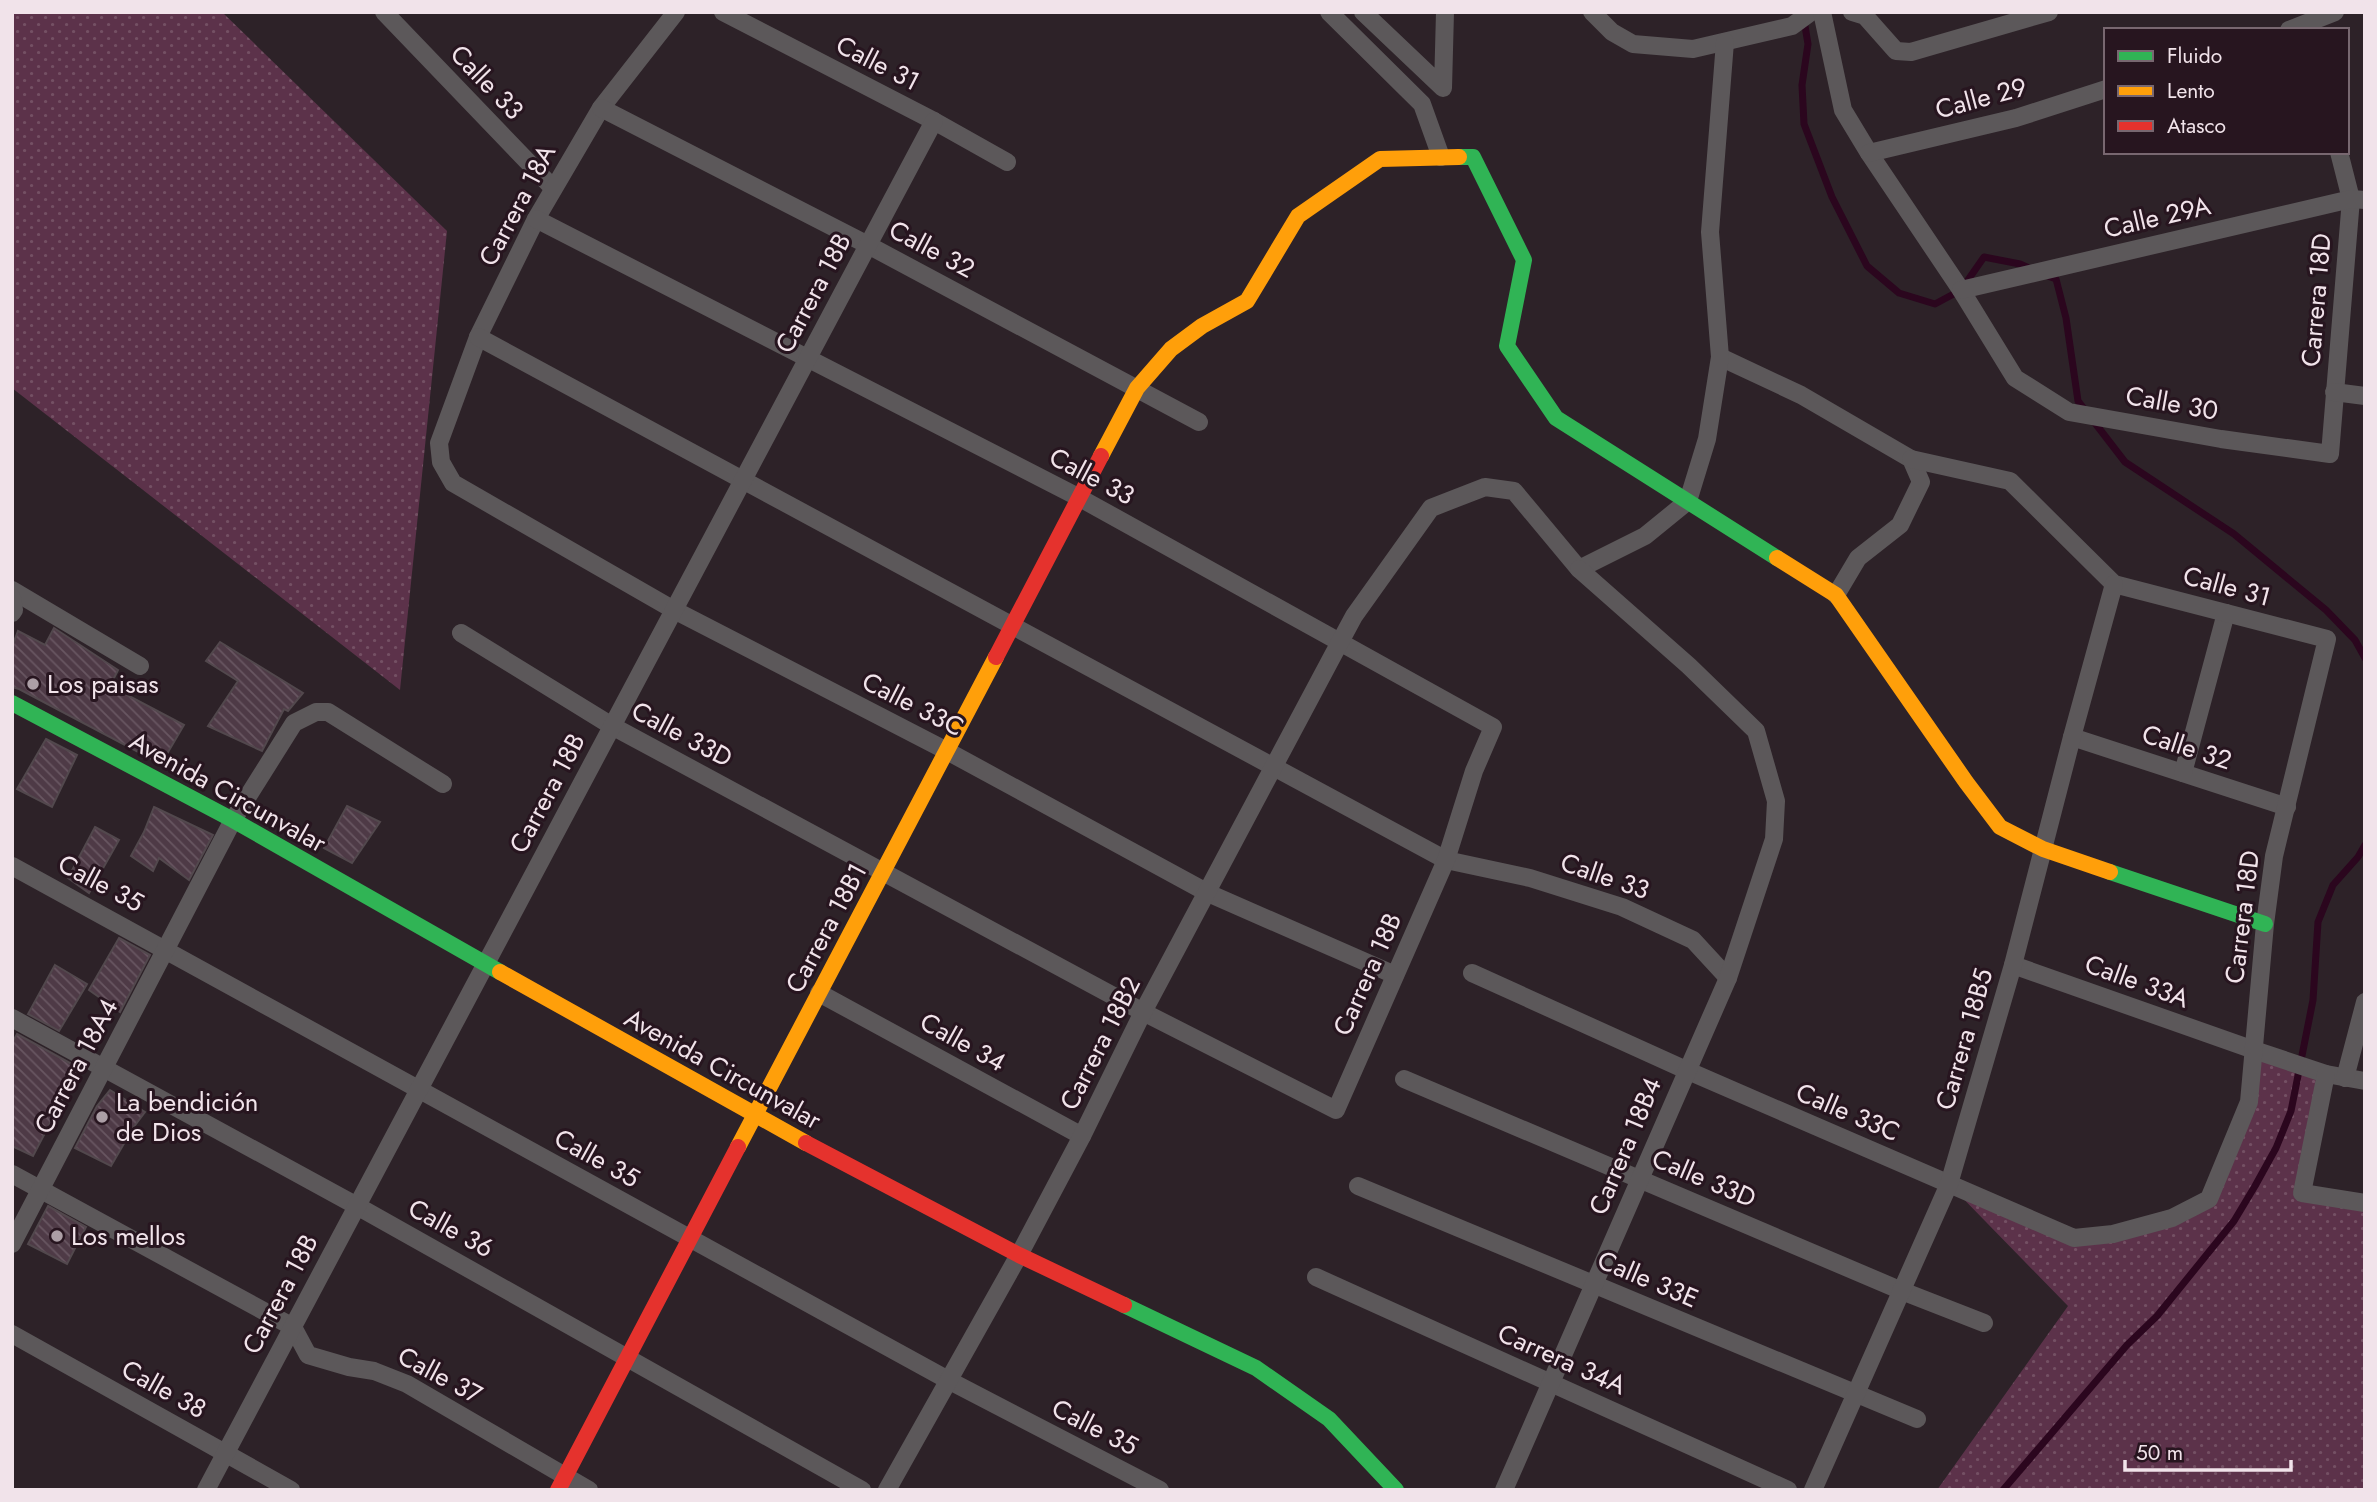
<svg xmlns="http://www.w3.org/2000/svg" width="2377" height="1502" font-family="Jost,sans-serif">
	<defs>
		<pattern id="grass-dots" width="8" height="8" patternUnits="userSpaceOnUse" patternTransform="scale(1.75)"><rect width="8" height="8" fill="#5c324a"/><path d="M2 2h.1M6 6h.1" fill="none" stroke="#745064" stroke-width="1.8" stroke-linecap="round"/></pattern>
		<pattern id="building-back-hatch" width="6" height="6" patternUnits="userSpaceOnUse" patternTransform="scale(1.75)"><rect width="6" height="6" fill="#4e3a46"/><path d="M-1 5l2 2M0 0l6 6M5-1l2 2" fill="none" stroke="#685661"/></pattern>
	</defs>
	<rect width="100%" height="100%" fill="#2d2228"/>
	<g fill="url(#grass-dots)">
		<path d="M12,12H222L447,231L400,690L12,388Z"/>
		<path d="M2254,1050L2326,1074L2302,1193L2365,1203V1490H1937L2068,1306L1949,1184L2074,1238L2209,1198L2249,1102Z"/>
	</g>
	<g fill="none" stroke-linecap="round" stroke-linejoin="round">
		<g stroke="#2b061e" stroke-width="7">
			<path d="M1804,20L1808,44L1802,85L1804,124L1832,197L1867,266L1899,293L1935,304L1961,290L1984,257L2020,264L2031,269"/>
			<path d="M2045,275L2056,279L2066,318L2078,401L2125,462L2234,534L2326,610L2355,640L2365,658"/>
			<path d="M2003,1490L2127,1345L2157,1316L2234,1221L2255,1186L2276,1148L2291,1111L2313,1000L2318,922L2333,885L2358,857L2365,845"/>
		</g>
	</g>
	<g fill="url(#building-back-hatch)" stroke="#52484d" stroke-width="2">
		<path d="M54,628L118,670L110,686L184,725L161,764L19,689L12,687V647L18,631L45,645Z"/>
		<path d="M220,642L303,693L288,711L284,709L262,751L208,726L238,681L206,661Z"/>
		<path d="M46,739L77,755L52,807L17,789Z"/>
		<path d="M347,806L380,822L352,863L324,848Z"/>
		<path d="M154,807L213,835L189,880L159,858L153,871L131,856L144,832Z"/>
		<path d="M95,827L119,840L89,893L68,878Z"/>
		<path d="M119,938L150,955L120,1012L89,990Z"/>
		<path d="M55,965L87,984L59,1031L28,1014Z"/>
		<path d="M17,1034L79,1068L33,1156L12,1146V1043Z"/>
		<path d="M110,1090L145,1112L133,1128L111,1166L75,1148L97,1106Z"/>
		<path d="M48,1206L86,1227L67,1264L28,1244Z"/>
	</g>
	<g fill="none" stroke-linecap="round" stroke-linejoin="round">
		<g stroke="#5c585a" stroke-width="18">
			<path d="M384,12L553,188"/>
			<path d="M676,12L601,108L536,219L478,337L439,443L441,462L453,483L674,610L947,751L1208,893L1395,975"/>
			<path d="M723,12L934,121L1007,162"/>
			<path d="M1329,12L1422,104L1441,157"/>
			<path d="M1363,12L1443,88L1445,12"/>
			<path d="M1592,12L1612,32L1633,44L1693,49L1792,26L1811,12"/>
			<path d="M1822,12L1843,110L1869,153L1961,290L2015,378L2069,412L2221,439L2330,454L2351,199L2339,152"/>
			<path d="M1852,12L1865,16L1896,51L1911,52L2049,12"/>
			<path d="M2289,30L2335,12"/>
			<path d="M601,108L868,245L1199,422"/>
			<path d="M1869,153L2016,118L2106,89"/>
			<path d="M1961,290L2351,199L2365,200"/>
			<path d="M478,337L1446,860L1530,878L1622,907L1693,940L1728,978"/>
			<path d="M1720,357L1801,395L1911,459L1921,482L1900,525L1858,558L1836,595"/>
			<path d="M2334,392L2365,396"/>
			<path d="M12,590L140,666"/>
			<path d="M12,598L14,610L12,613"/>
			<path d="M461,633L612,726L1143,1012L1336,1110L1446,860L1474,771L1493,727L1080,498L536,219"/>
			<path d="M2072,737L2287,807"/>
			<path d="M2183,773L2226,613"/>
			<path d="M12,866L948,1380L1160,1490"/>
			<path d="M2013,965L2254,1050L2326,1074L2365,1081"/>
			<path d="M1472,973L1686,1070L2074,1238L2113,1234L2172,1218L2209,1199L2249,1102L2265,924L2274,856L2327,639L2114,584L2010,481L1911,459"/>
			<path d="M819,993L1082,1136"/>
			<path d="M12,1018L357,1206L862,1490"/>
			<path d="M2326,1074L2302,1193L2365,1203"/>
			<path d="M2345,1078L2365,1002"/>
			<path d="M1404,1079L1902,1291L1984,1323"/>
			<path d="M12,1174L293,1327L308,1355L349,1367L374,1371L407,1384L589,1490"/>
			<path d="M1358,1186L1917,1419"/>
			<path d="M12,1244L233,820L294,723L316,712H328L443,784"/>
			<path d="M1316,1277L1788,1490"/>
			<path d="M12,1334L291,1490"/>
			<path d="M206,1490L934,121"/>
			<path d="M887,1490L1019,1255L1082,1136L1143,1012L1340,642L1354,616L1431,508L1485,487L1514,491L1579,569L1645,536L1688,501L1707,439L1720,357L1710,232L1725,42"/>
			<path d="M1504,1490L1728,978L1774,839L1776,801L1756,731L1689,666L1579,569"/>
			<path d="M1813,1490L1949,1184L2013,965L2072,737L2114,584"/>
		</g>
		<g stroke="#30b455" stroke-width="16">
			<path d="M1459,157H1473L1524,260L1507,346L1556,418L1777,558"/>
			<path d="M12,703L233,820L500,972"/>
			<path d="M2110,872L2265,924"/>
			<path d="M1124,1305L1256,1368L1329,1419L1396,1490"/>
		</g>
		<g stroke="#ff9f0a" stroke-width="16">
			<path d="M1101,456L1137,388L1171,349L1202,326L1247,301L1298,216L1380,159L1459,157"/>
			<path d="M1777,558L1836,595L1966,782L2000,827L2043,849L2110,872"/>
			<path d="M500,972L806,1143"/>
			<path d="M738,1147L996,657"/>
		</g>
		<g stroke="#e5322d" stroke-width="16">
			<path d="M996,657L1101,456"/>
			<path d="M806,1143L1019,1255L1124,1305"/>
			<path d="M558,1490L738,1147"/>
		</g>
	</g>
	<g fill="#ac9fa6" stroke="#27151f" stroke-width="2.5">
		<circle cx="33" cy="684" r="7"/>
		<circle cx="102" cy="1117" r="7"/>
		<circle cx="57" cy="1236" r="7"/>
	</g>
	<g text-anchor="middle" stroke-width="6" stroke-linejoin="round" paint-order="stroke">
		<g font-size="26" fill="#f1e3ea" stroke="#27151f">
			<text transform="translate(878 63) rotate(27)" y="9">Calle 31</text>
			<text transform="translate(487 82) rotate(46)" y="9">Calle 33</text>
			<text transform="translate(1981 98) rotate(-15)" y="9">Calle 29</text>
			<text transform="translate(517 205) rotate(-62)" y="9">Carrera 18A</text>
			<text transform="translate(2157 217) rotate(-13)" y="9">Calle 29A</text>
			<text transform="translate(932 249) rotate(28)" y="9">Calle 32</text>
			<text transform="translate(813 293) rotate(-62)" y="9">Carrera 18B</text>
			<text transform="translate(2316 300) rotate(-85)" y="9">Carrera 18D</text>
			<text transform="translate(2172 403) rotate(10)" y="9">Calle 30</text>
			<text transform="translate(1092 476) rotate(28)" y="9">Calle 33</text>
			<text transform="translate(2227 586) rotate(15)" y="9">Calle 31</text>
			<text transform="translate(913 704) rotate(27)" y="9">Calle 33C</text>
			<text transform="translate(682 734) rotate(28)" y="9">Calle 33D</text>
			<text transform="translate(2187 747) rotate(18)" y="9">Calle 32</text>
			<text transform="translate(228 792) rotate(29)" y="9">Avenida Circunvalar</text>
			<text transform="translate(547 793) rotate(-62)" y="9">Carrera 18B</text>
			<text transform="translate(1605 876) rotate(19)" y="9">Calle 33</text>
			<text transform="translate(101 883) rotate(28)" y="9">Calle 35</text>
			<text transform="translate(2242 917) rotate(-83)" y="9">Carrera 18D</text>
			<text transform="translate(826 928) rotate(-62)" y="9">Carrera 18B1</text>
			<text transform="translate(1367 974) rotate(-66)" y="9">Carrera 18B</text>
			<text transform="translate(2137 981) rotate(20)" y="9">Calle 33A</text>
			<text transform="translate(1964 1039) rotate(-74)" y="9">Carrera 18B5</text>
			<text transform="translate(963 1042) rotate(29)" y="9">Calle 34</text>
			<text transform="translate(1100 1043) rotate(-63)" y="9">Carrera 18B2</text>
			<text transform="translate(76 1066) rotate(-62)" y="9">Carrera 18A4</text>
			<text transform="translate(723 1069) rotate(29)" y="9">Avenida Circunvalar</text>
			<text transform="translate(1848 1112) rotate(23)" y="9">Calle 33C</text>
			<text transform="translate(1625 1146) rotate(-67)" y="9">Carrera 18B4</text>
			<text transform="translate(597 1158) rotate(29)" y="9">Calle 35</text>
			<text transform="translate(1704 1178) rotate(23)" y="9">Calle 33D</text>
			<text transform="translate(451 1228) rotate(29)" y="9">Calle 36</text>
			<text transform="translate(1648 1279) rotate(23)" y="9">Calle 33E</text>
			<text transform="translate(280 1294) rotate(-62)" y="9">Carrera 18B</text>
			<text transform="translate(1562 1359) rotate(24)" y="9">Carrera 34A</text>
			<text transform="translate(440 1375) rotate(28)" y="9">Calle 37</text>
			<text transform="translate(164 1389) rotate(29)" y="9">Calle 38</text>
			<text transform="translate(1095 1427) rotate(27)" y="9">Calle 35</text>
		</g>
		<g font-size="26" fill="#f1e3ea" stroke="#27151f" text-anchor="start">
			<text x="47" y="693">Los paisas</text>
			<text x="116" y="1111">La bendición<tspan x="116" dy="30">de Dios</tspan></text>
			<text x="71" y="1245">Los mellos</text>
		</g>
	</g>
	<rect width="2377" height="1502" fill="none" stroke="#f1e3ea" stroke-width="28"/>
	<rect x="2104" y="28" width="245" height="126" fill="#27151f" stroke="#786770" stroke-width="2"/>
	<rect x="2118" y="51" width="35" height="10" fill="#30b455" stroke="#786770" stroke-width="2"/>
	<text x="2167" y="63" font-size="21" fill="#f1e3ea">Fluido</text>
	<rect x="2118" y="86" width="35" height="10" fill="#ff9f0a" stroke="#786770" stroke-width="2"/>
	<text x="2167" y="98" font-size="21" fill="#f1e3ea">Lento</text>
	<rect x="2118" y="121" width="35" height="10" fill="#e5322d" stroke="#786770" stroke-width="2"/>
	<text x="2167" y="133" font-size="21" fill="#f1e3ea">Atasco</text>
	<path d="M2125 1460v10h166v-10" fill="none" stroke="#f1e3ea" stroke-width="3.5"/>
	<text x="2136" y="1460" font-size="21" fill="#f1e3ea" stroke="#27151f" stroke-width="5" paint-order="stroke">50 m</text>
</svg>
